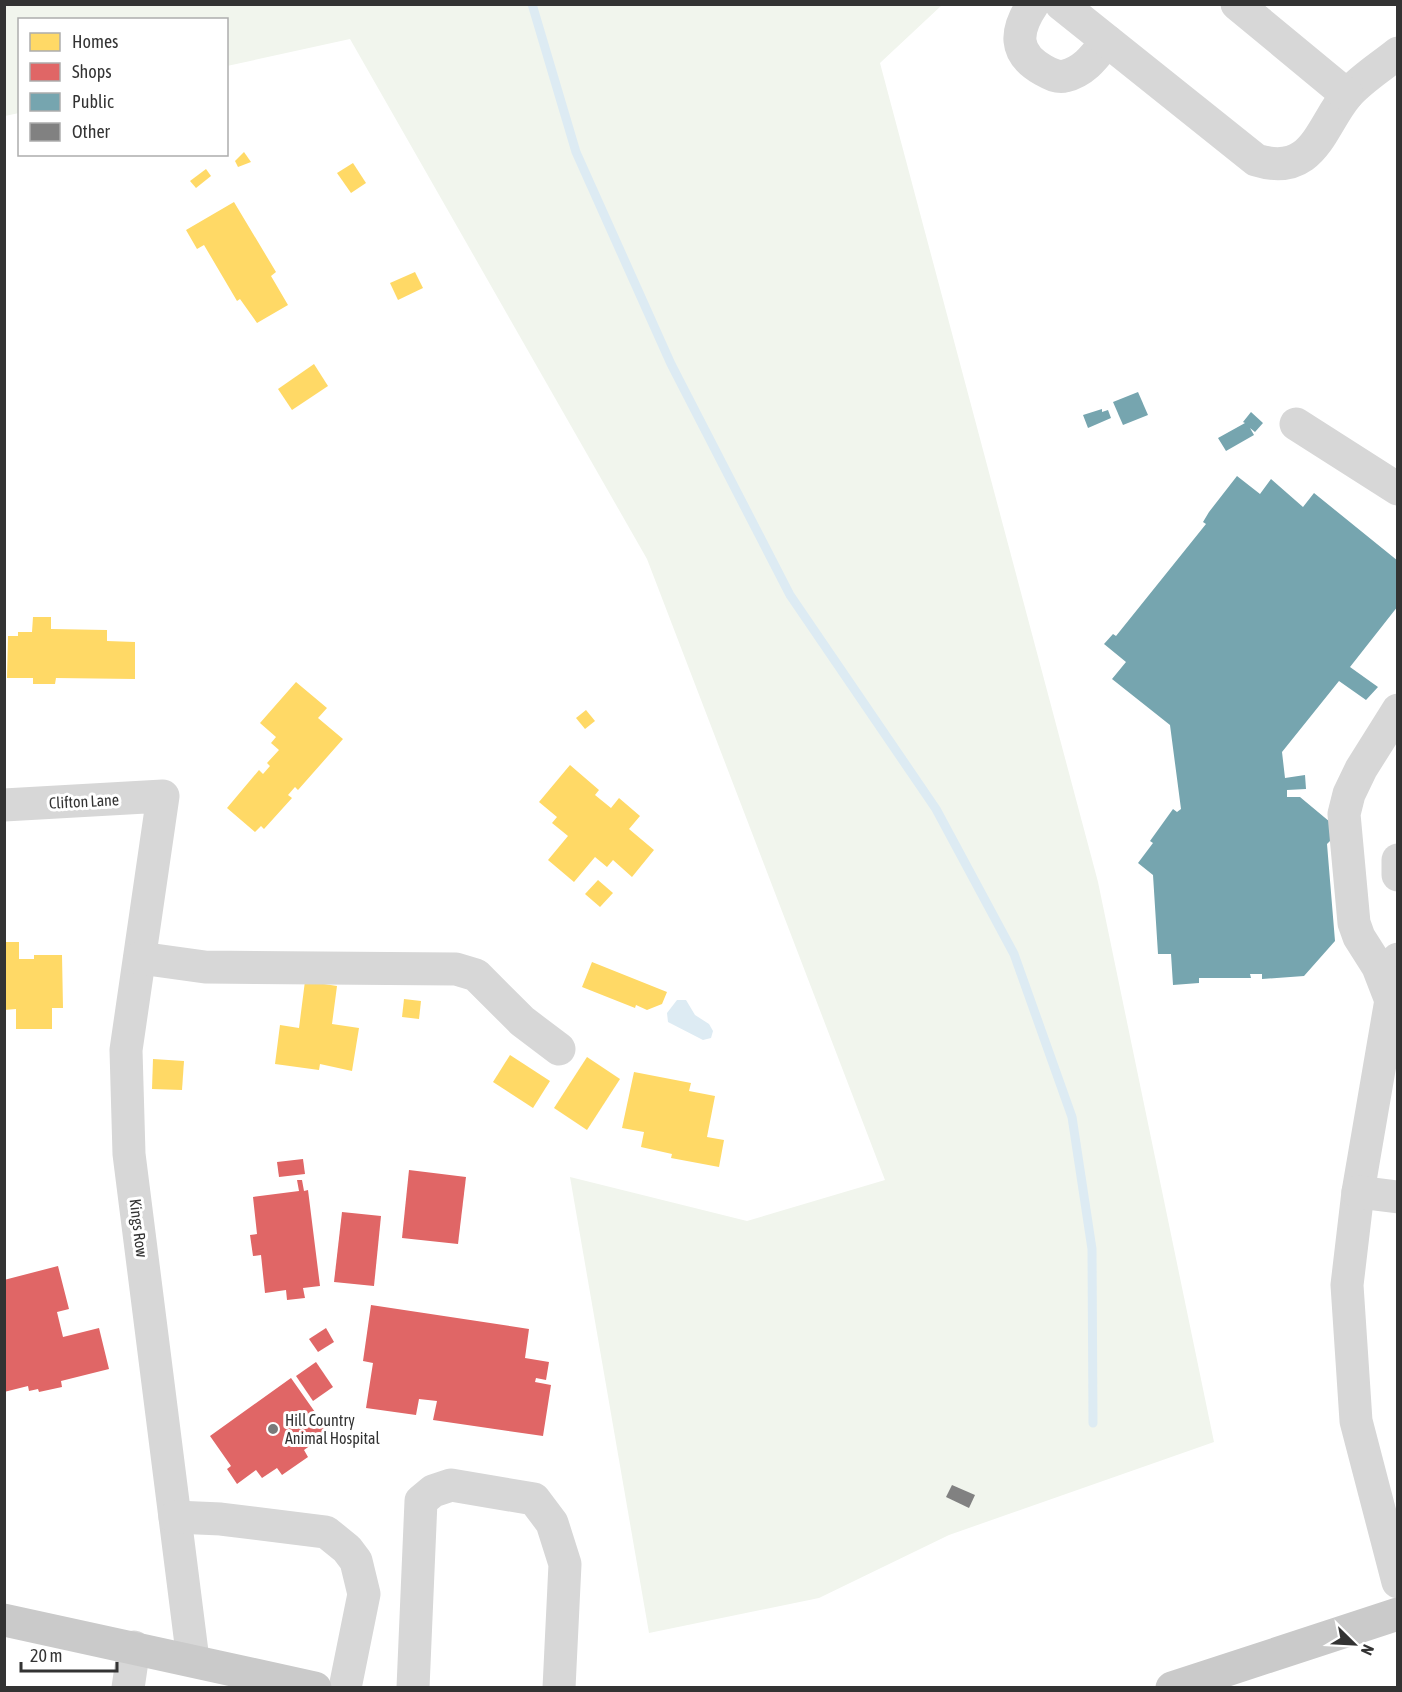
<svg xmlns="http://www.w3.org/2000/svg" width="1402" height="1692" font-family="'Asap Condensed',sans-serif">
	<rect width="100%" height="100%" fill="#fff"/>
	<path fill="#f1f5ed" d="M4,5H942L880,63L1098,882L1214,1442L949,1535L819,1598L649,1633L570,1177L747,1221L885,1180L647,559L350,39L227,66L226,20H20L19,113L5,116Z"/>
	<path fill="#ddebf3" d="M677,1000H686L695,1015L709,1024L713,1031L711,1038L703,1040L668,1022L667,1013Z"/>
	<g fill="#ffd966">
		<path d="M244,152L251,162L238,167L235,161Z"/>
		<path d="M353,163L366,183L351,193L337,173Z"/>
		<path d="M206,169L211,176L196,188L190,181Z"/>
		<path d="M234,202L276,272L271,276L288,305L257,323L240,299L237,301L204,245L197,249L186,230Z"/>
		<path d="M415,272L423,288L398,300L390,283Z"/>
		<path d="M314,364L328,386L292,410L278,389Z"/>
		<path d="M33,617H51V629L107,630V641L135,642V679L56,678L55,684H33V678H7L8,636H18V632H32Z"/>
		<path d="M296,682L327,708L318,718L343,739L298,790L295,787L288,795L292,798L264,829L261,826L255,832L227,808L259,770L263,774L270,766L267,763L279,750L271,743L276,737L260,723Z"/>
		<path d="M586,710L595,721L585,729L576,718Z"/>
		<path d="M570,765L599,790L595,795L611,808L619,798L640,816L629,829L654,850L632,877L613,860L607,867L595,857L574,882L548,860L568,836L552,823L557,817L539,802Z"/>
		<path d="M598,880L613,893L600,907L585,894Z"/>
		<path d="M4,942H19V959H34V955H62L63,1008H52V1029H16V1009L4,1010Z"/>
		<path d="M592,962L667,992L662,1004L647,1010L636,1005L635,1008L582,987Z"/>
		<path d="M305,981L337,986L332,1024L359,1028L352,1071L320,1064L319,1070L275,1064L280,1025L299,1028Z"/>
		<path d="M404,999L421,1001L419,1019L402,1017Z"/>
		<path d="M510,1055L550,1081L533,1108L493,1082Z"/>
		<path d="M587,1057L620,1079L587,1130L554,1108Z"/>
		<path d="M153,1059L184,1061L182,1090L152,1089Z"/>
		<path d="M634,1072L691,1083L689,1091L715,1096L707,1137L724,1140L719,1167L671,1158L672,1154L641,1147L644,1132L622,1128Z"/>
	</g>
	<g fill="#e06666">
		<path d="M303,1159L305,1174L279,1177L277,1162Z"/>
		<path d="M409,1170L466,1177L458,1244L402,1238Z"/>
		<path d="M297,1180H302L304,1191L308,1190L320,1286L303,1288L305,1298L287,1300L286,1290L265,1293L261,1255L253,1256L250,1235L257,1234L253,1197L299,1191Z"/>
		<path d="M342,1212L381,1216L374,1286L334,1282Z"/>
		<path d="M58,1266L69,1309L57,1312L63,1337L99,1328L109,1369L61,1381L62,1387L39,1392L38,1389L29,1391L28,1386L4,1392V1280Z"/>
		<path d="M371,1305L529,1329L525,1358L549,1362L546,1380L536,1378L535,1382L551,1385L543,1436L433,1420L437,1401L419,1399L416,1415L366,1408L373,1363L363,1361Z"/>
		<path d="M326,1328L334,1342L318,1352L309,1339Z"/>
		<path d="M316,1362L333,1387L313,1401L296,1376Z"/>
		<path d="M291,1378L329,1432L304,1450L308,1457L282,1475L277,1468L262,1478L256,1470L237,1484L227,1469L231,1466L210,1436Z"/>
	</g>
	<g fill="#76a5af">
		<path d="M1138,392L1148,415L1123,425L1113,402Z"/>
		<path d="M1102,409V412L1108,410L1111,418L1088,428L1083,415Z"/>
		<path d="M1251,412L1263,423L1255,432L1250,428L1254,435L1226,451L1218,438L1245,423L1243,422Z"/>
		<path d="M1237,476L1260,494L1271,479L1303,507L1314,493L1398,561V606L1350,667L1378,687L1366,700L1339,681L1282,752L1285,778L1305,775L1306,789L1287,790V797H1300L1330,822L1331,840L1327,844L1335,941L1304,976L1262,979V974H1250L1251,978H1199V983L1173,985L1171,954H1158L1153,875L1138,863L1153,843L1150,841L1173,809L1177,812L1181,809L1170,725L1112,679L1126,662L1104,644L1113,634L1116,636L1206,524L1203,522L1209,512Z"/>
	</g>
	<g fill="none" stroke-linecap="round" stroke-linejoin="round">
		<path stroke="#ddebf3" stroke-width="9" d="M532,4L576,152L671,364L790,595L936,809L1014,954L1072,1117L1092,1249L1093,1423"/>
	</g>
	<path fill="#818181" d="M952,1485L975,1495L969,1508L946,1497Z"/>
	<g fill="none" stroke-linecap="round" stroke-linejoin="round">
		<g stroke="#d7d7d7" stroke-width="33">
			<path d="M1033,4C1015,31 1013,53 1043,70C1050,74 1058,78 1065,76C1085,71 1095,56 1107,41"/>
			<path d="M1061,4L1256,160C1314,178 1320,127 1347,95C1361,79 1382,66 1398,53"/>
			<path d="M1237,4L1347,95"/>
			<path d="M1296,424L1398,489"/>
			<path d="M4,805L163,796L126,1050L129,1154L193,1660"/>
			<path d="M1398,860V875"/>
			<path d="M140,958L205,967L456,969L476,975L522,1021L559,1049"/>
			<path d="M1398,959L1358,1192L1347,1285L1356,1421L1398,1582"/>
			<path d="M1390,998L1378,967L1359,937L1354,923L1344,814L1349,794L1361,769L1398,710"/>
			<path d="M1358,1192L1398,1197"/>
			<path d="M175,1517L221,1519L326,1532L347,1549L356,1561L364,1594L345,1688"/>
			<path d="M128,1688L134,1647"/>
			<path d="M413,1688L421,1501L433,1491L451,1485L534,1499L552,1523L565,1564L559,1688"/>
		</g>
		<g stroke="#cacaca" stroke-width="33">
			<path d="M4,1620L315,1688"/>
			<path d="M1172,1688L1398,1614"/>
		</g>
	</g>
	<circle fill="#7a7a7a" stroke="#fff" stroke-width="2" cx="273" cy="1429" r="6"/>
	<g text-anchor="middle" stroke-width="6" stroke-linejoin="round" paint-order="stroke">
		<g font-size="16" fill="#333" stroke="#fff">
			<text transform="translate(84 801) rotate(-3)" y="6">Clifton Lane</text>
			<text transform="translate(139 1228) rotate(83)" y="6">Kings Row</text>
		</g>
		<g font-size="16" fill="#333" stroke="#fff" text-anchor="start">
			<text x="285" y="1426">Hill Country<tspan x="285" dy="18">Animal Hospital</tspan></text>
		</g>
	</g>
	<rect width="1402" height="1692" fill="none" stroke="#333333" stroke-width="12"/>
	<rect x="18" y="18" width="210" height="138" fill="#ffffff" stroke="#adadad" stroke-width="1.5"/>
	<rect x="30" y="33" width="30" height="18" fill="#ffd966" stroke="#adadad" stroke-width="1.5"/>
	<text x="72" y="48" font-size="18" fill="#333333">Homes</text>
	<rect x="30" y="63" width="30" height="18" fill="#e06666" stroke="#adadad" stroke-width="1.5"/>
	<text x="72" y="78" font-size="18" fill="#333333">Shops</text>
	<rect x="30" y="93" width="30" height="18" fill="#76a5af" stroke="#adadad" stroke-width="1.5"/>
	<text x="72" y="108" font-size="18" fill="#333333">Public</text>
	<rect x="30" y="123" width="30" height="18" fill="#818181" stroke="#adadad" stroke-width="1.5"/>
	<text x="72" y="138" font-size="18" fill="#333333">Other</text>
	<g transform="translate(1354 1644) rotate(114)" stroke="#ffffff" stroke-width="4.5" paint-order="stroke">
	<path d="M0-4.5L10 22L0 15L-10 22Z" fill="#333333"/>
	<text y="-9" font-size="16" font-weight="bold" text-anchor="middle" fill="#333333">N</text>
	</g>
	<path d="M21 1662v9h96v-9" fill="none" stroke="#333333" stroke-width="3"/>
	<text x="30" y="1662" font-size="18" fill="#333333" stroke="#ffffff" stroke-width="4.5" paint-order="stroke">20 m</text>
</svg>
